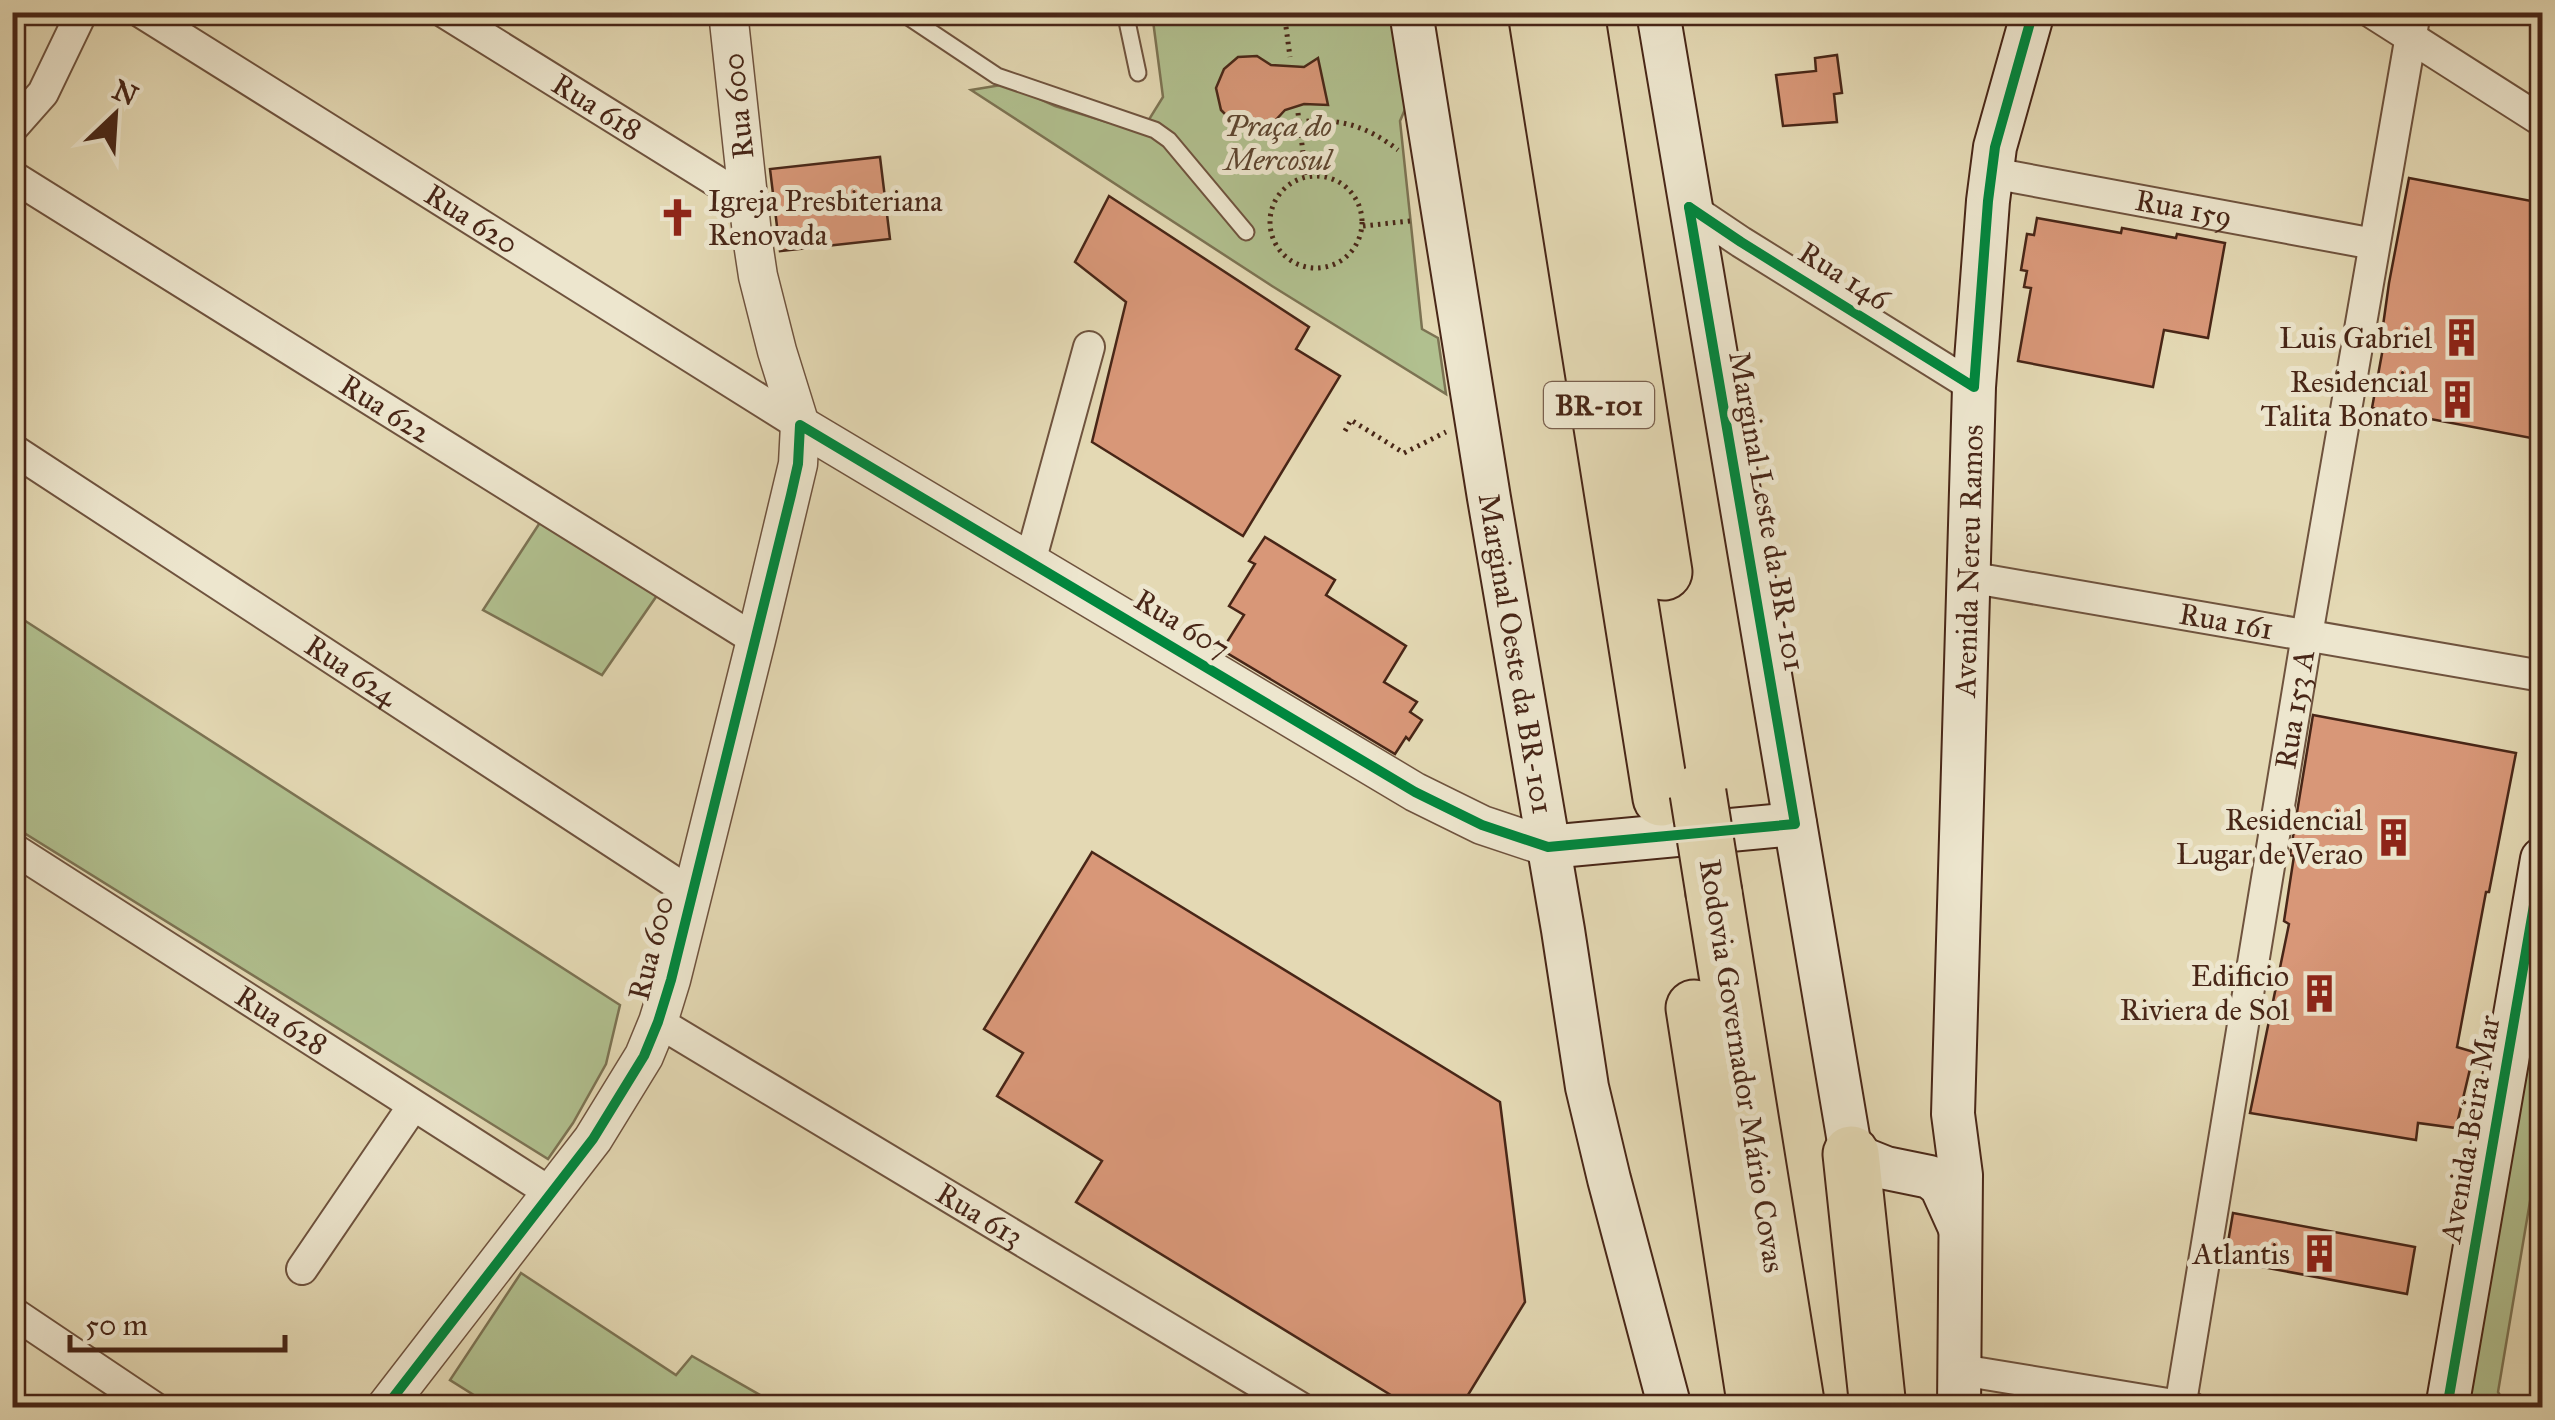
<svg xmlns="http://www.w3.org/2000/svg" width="2555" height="1420" font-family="'IM FELL Great Primer',serif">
	<rect width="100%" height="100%" fill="#e4d9b4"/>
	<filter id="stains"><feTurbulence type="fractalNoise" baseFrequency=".002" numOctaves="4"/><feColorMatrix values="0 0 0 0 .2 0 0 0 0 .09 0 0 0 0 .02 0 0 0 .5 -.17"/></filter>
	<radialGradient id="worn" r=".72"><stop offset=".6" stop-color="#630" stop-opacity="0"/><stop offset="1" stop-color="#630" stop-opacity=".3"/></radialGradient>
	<g fill="#b1c08f" stroke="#7c7353" stroke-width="2.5">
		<path d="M1377,12L1395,22L1406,107L1400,121L1422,329L1438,338L1446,394L1272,286L971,90L1007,84L1055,106L1107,122L1145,126L1163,97L1152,13Z"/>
		<path d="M541,521L658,594L602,675L483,610Z"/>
		<path d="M13,613L620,1005L606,1064L573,1123L548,1159L13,826Z"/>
		<path d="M2542,959V1130L2498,1392L2507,1407L2465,1408Z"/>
		<path d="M521,1273L676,1375L692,1356L781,1407H493L450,1380Z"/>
	</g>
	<g fill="#d89778" stroke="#482617" stroke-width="2.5">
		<path d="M1837,55L1842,93L1834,94L1837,122L1783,126L1776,75L1816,71L1815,58Z"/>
		<path d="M1257,56L1271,65L1304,67L1318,58L1328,105L1304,104L1285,110L1272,124L1257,127L1234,123L1221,110L1216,88L1224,69L1238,57Z"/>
		<path d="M880,157L890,239L780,251L770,169Z"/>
		<path d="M2409,178L2542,203V440L2372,408L2383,348L2380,347L2389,283Z"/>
		<path d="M1109,196L1309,327L1296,349L1340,376L1243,536L1092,442L1126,302L1075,262Z"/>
		<path d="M2037,218L2121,233L2122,228L2176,238L2177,234L2225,243L2208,338L2164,330L2153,387L2018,361L2031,288L2024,287L2027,271L2021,270L2027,234L2034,235Z"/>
		<path d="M1265,537L1335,580L1326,595L1406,646L1384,682L1417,702L1410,712L1422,720L1409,740L1406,737L1395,754L1222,650L1244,615L1229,606L1255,564L1249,561Z"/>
		<path d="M2313,715L2516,753L2489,892H2486L2457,1047L2474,1052L2456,1128L2418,1123L2416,1140L2250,1113L2289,924L2284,921L2294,856L2290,855Z"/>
		<path d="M1092,852L1500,1102L1525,1302L1460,1408H1412L1076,1202L1102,1161L997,1096L1023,1053L984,1029Z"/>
		<path d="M2233,1213L2415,1247L2407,1294L2225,1260Z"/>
	</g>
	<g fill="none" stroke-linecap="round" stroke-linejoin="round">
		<defs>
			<g id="service">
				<path d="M901,12L997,76L1155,130L1169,140L1246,232"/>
				<path d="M1125,12L1138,73"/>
			</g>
			<g id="minor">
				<path id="s1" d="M141,12L800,425"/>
				<path id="s2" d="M444,12L748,201"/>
				<path d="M2371,12L2542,121"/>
				<path d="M12,128L43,93L82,12"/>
				<path id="s3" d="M1992,173L2374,244"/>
				<path id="s4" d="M12,176L756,640"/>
				<path d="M1689,207L1741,242L1974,387"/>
				<path id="s5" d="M12,449L691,893"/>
				<path d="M1030,562L1089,347"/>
				<path id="s6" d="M1968,577L2542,676"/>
				<path id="s7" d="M12,848L551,1193"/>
				<path id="s8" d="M658,1022L1301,1408"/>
				<path d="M302,1269L413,1106"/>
				<path d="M12,1312L155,1408"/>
				<path d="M1961,1370L2192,1408"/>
				<path id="s9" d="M2180,1408L2307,635L2415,12"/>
			</g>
			<g id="tertiary">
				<path d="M800,425L1415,792L1482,825L1548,847"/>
				<path d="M385,1408L593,1139L644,1056L658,1022L671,980L756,640L798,464L800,425L777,351L758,276L753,243L728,12"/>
			</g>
			<g id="secondary">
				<path id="s10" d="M1411,12L1489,498L1563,930L1587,1087L1609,1179L1670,1408"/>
				<path d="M1658,12L1851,1154L1886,1168L1930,1177L1941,1186L1960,1228"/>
				<path d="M1548,847L1795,824"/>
				<path id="s11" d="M1959,1408L1961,1175L1953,1114L1974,387L1988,201L1995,147L2033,12"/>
				<path d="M2447,1408L2542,859"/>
			</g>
			<g id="motorway">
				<path d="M1536,12L1661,798"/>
				<path d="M1576,12L1664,572"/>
				<path d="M1714,893L1797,1408"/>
				<path d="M1694,1008L1756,1408"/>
				<path d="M1851,1154L1878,1408"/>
			</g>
		</defs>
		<use href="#service" stroke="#6f533e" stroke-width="19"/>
		<use href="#minor" stroke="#6f533e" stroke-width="34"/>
		<use href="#tertiary" stroke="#6f533e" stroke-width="41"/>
		<use href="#secondary" stroke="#482617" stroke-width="46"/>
		<use href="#motorway" stroke="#482617" stroke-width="59"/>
		<g stroke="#482617" stroke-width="5" stroke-dasharray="2.5 5" stroke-linecap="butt">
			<path d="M1284,12L1290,57"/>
			<path d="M1298,113L1306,176"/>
			<path d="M1299,122C1338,117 1367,126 1398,150"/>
			<circle cx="1316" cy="222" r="46"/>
			<path d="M1363,226L1410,221"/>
			<path d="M1345,431L1351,420L1404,453L1446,432"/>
		</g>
		<use href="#service" stroke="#ede6ce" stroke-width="15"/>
		<use href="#minor" stroke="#ede6ce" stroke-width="30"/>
		<use href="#tertiary" stroke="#ede6ce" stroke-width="38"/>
		<use href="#secondary" stroke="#ede6ce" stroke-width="42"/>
		<use href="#motorway" stroke="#e4d9b4" stroke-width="55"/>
		<defs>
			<path id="motorway-bridge" d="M1698,793L1714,893"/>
		</defs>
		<use href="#motorway-bridge" stroke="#482617" stroke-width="59" stroke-linecap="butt"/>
		<use href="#motorway-bridge" stroke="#e4d9b4" stroke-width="55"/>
		<defs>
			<g id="cycleway">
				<path d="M1689,207L1741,242L1974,387L1988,201L1995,147L2033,12"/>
				<path d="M385,1408L593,1139L644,1056L658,1022L671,980L791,495L798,464L800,425L1415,792L1482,825L1548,847L1795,824L1689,207"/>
				<path d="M2447,1408L2542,859"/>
			</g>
		</defs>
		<use href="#cycleway" stroke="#ede6ce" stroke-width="16"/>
		<use href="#cycleway" stroke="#00873e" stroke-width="10"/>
	</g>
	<defs>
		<symbol id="church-bare" viewBox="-9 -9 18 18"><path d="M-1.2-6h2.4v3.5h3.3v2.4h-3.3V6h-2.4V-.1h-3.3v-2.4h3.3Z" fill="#8f2418" stroke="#ede6ce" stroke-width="2.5" paint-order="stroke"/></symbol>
		<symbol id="building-bare" viewBox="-9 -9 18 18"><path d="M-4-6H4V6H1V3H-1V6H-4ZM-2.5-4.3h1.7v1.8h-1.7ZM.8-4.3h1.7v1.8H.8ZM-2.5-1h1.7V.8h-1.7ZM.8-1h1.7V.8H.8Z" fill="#8f2418" stroke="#ede6ce" stroke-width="2.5" paint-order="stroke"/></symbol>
	</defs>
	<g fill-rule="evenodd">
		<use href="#church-bare" x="650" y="190" width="55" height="55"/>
		<use href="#building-bare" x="2434" y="310" width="55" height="55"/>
		<use href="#building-bare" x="2430" y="372" width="55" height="55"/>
		<use href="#building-bare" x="2366" y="810" width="55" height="55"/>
		<use href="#building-bare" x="2292" y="966" width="55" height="55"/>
		<use href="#building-bare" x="2292" y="1226" width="55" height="55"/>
	</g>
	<g text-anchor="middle" stroke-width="10" stroke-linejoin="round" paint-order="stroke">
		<rect fill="#ede6ce" stroke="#7a604e" stroke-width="2.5" x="1544" y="382" width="110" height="46" rx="8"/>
		<g font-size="28" font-weight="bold" fill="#482617">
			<text x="1599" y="415">BR-101</text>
		</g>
		<g font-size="30" fill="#482617" stroke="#ede6ce">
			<text transform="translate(738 106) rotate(-96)" y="10">Rua 600</text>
			<text dy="10" stroke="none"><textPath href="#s2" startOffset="180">Rua 618</textPath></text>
			<text dy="10" stroke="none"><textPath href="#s3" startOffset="195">Rua 159</textPath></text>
			<text dy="10" stroke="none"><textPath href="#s1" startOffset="390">Rua 620</textPath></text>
			<text transform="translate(1844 276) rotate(32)" y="10">Rua 146</text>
			<text dy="10" stroke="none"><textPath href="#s4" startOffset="440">Rua 622</textPath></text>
			<text transform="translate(1767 511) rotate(80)" y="10">Marginal Leste da BR-101</text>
			<text dy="10" stroke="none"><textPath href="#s11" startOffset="848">Avenida Nereu Ramos</textPath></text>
			<text dy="10" stroke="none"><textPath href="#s6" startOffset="262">Rua 161</textPath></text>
			<text transform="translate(1182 624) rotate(31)" y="10">Rua 607</text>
			<text dy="10" stroke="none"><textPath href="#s10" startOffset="650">Marginal Oeste da BR-101</textPath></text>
			<text dy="10" stroke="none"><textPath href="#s5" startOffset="405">Rua 624</textPath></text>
			<text dy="10" stroke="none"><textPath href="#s9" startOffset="708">Rua 153 A</textPath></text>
			<text transform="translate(651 948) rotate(-76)" y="10">Rua 600</text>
			<text dy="10" stroke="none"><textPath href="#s7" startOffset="320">Rua 628</textPath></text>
			<text transform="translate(1742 1066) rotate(81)" y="10">Rodovia Governador Mário Covas</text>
			<text transform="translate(2470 1129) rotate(-80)" y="10">Avenida Beira Mar</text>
			<text dy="10" stroke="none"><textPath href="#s8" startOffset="375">Rua 613</textPath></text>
		</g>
		<g font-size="30" font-style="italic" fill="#5d452f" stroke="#ede6ce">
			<text x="1278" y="136">Praça do<tspan x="1278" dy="34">Mercosul</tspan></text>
		</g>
		<g font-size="30" fill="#482617" stroke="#ede6ce" text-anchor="end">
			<text x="708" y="211" text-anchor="start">Igreja Presbiteriana<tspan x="708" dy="34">Renovada</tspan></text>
			<text x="2432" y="348">Luis Gabriel</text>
			<text x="2428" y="392">Residencial<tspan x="2428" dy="34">Talita Bonato</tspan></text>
			<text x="2363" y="830">Residencial<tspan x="2363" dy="34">Lugar de Verao</tspan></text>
			<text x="2289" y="986">Edificio<tspan x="2289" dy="34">Riviera de Sol</tspan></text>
			<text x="2290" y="1264">Atlantis</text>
		</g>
	</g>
	<rect width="2555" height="1420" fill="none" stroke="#e4d9b4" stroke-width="50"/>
	<rect x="15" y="15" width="2525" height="1390" fill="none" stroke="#482617" stroke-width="5"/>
	<rect x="25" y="25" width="2505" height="1370" fill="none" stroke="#482617" stroke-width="2.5"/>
	<g transform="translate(115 115) rotate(25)" stroke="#ede6ce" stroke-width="8" paint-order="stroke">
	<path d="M0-8L18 38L0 25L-18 38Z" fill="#482617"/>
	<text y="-15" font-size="28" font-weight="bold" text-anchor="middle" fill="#482617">N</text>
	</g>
	<path d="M70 1335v15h215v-15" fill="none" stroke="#482617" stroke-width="5"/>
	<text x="85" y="1335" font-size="30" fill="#482617" stroke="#ede6ce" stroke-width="8" paint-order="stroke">50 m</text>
	<rect width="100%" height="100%" filter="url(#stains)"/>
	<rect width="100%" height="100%" fill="url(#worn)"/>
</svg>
